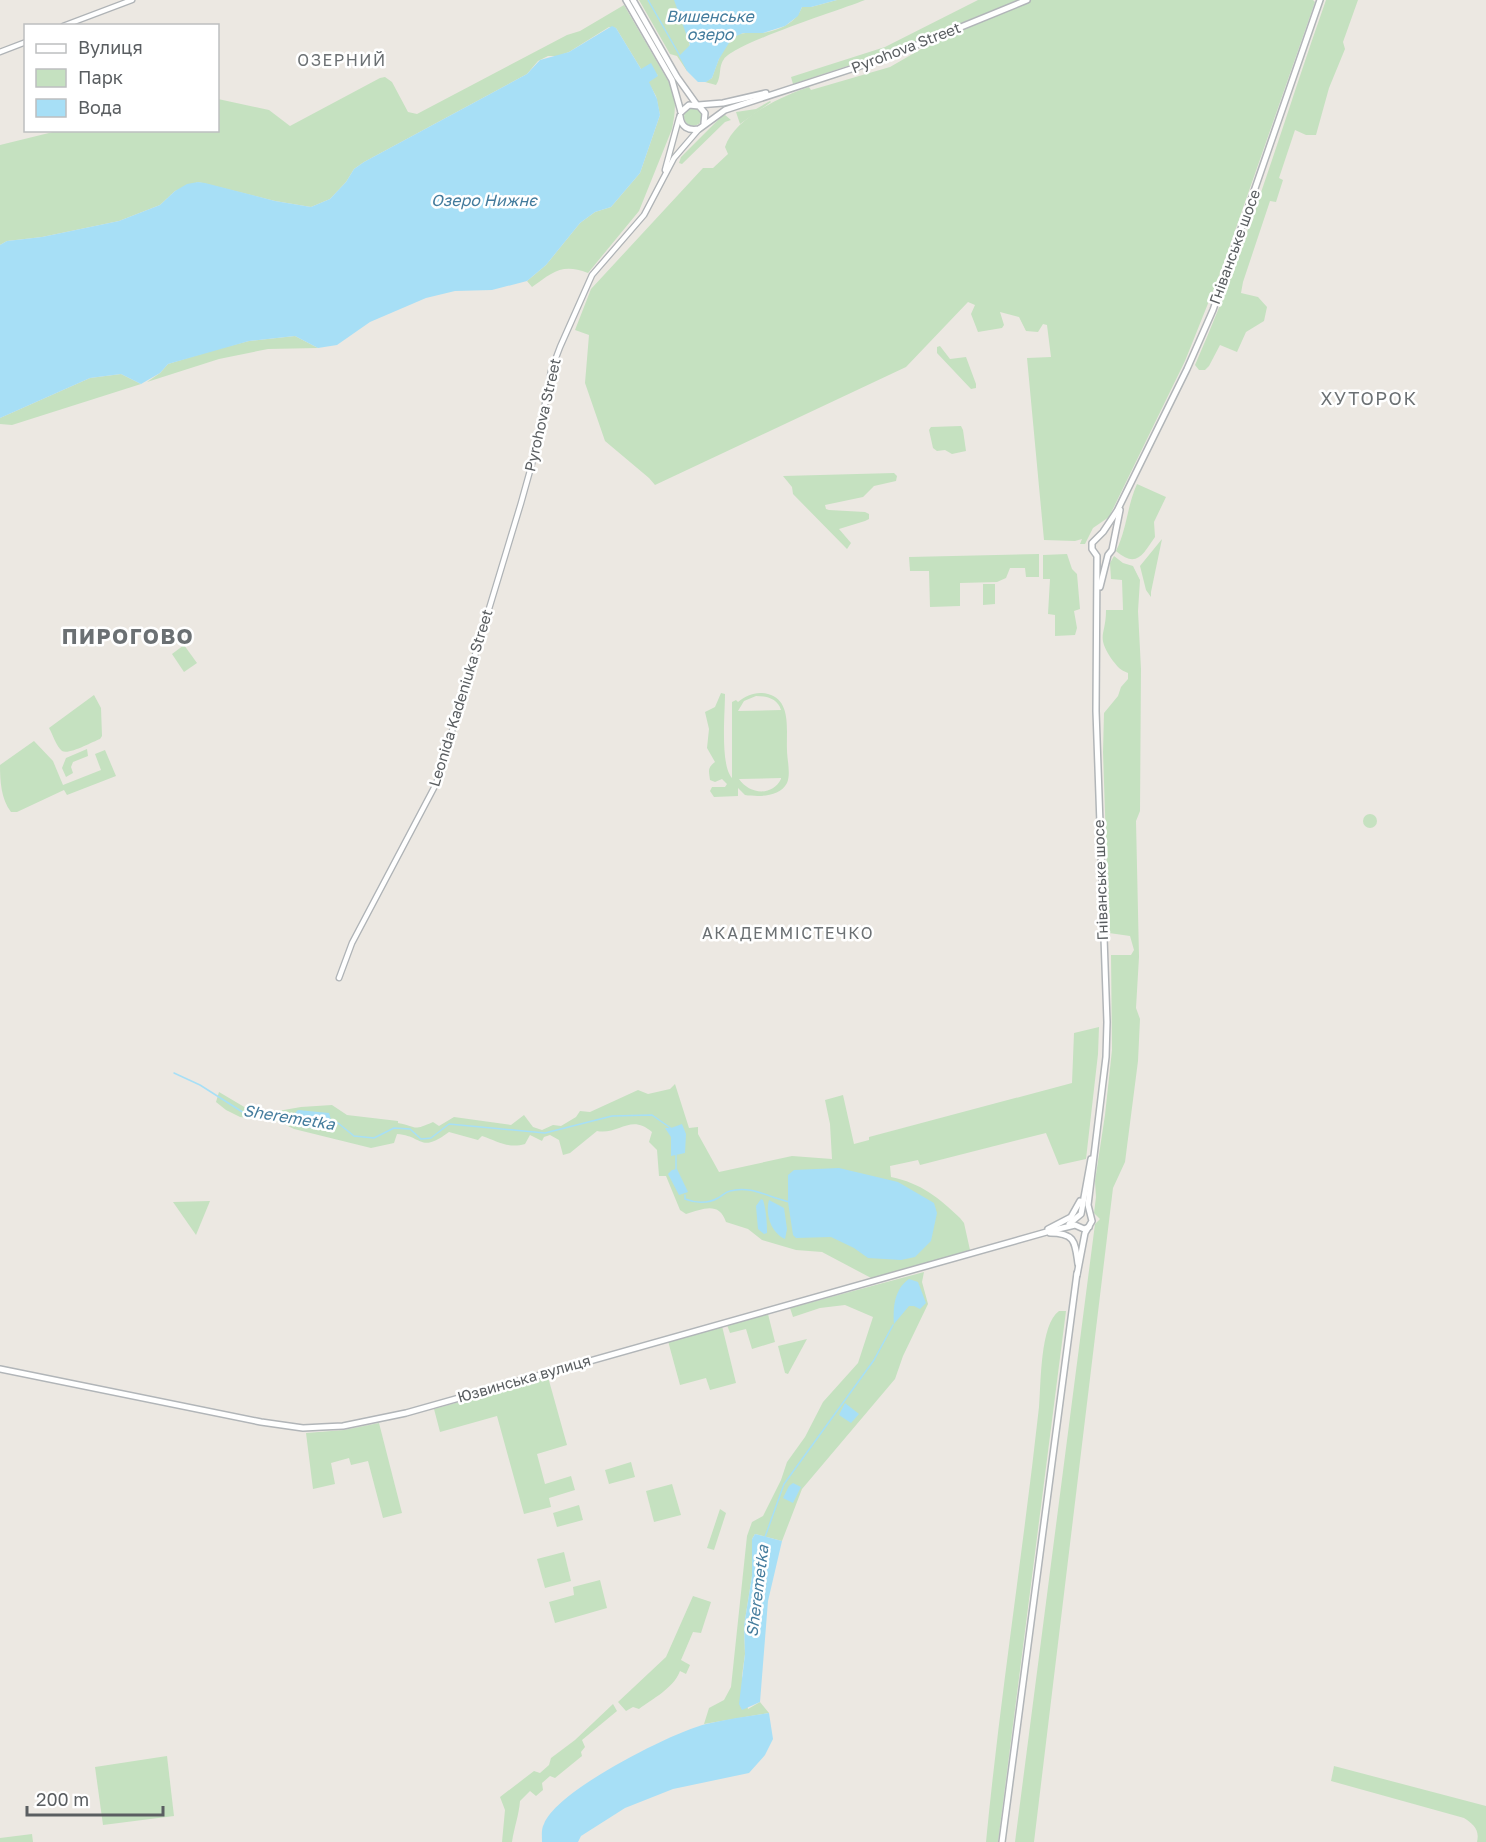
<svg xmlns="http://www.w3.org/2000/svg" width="1486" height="1842" font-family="'Golos Text',sans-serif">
	<rect width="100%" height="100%" fill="#ece8e2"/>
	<g fill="#c5e1c0" fill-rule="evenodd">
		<path d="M639,0H677L693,57L687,71L677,56L670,54Z"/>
		<path d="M837,0H865C840,10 735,43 724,59C718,67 722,76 716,85L705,82L712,78C717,64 722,46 734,37C742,31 752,33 761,33C779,31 796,23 802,7H811Z"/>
		<path d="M978,0H1018L884,54L793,84L791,77L885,47Z"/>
		<path d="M1027,0H1313L1315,2L1221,271L1185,361L1109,517L1093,528L1085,544H1080L1082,539L1075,541L1044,540L1027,358L1051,357L1047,325L1043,324L1038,332L1026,331L1019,317L1000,312L1004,325L1002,328L978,332L971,314L975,305L968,302L906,367L655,485L649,478L605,441L585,383L589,335L575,330L591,289L703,168H713L728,154L725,147C734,118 782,96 809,87L811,90L890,67L956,29Z"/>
		<path d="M1326,0H1358L1343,42L1345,49L1329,88L1316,135H1306L1295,130L1279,178L1283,180L1276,202L1270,201L1243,282L1241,293L1258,297L1267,307L1264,321L1246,332L1237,352L1220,345L1209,366L1205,370H1199L1195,365C1247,247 1283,122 1326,0Z"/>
		<path d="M624,5L671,86C677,100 675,114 672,129L639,211L588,273C562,263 553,272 532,287L527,281L546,265L580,223L595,212L611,207L640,173L660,115L656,96L648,82L658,75L641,69L616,28L609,27L569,52L558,56H548L538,61L527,74L364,162L354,169L346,182L330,199L311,207L275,201L198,182L175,191L160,205L119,221L42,237L7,241L0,245V145L57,131L218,130V99L269,110L290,126L380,78L385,77L392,82L408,112L417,114L567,35L580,31Z"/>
		<path d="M770,101L771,102L740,124L736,112L756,109Z"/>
		<circle cx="693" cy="117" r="9"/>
		<path d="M725,115L731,120L725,122L682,164L679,163L681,157L722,116Z"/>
		<path d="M295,336L318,348L268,349L219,359L147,382L160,373L168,364L214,350L249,341Z"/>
		<path d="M940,346L950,359L966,357L976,384V388L971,389L937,353V347Z"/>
		<path d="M121,374L141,384L12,425L0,424V418L90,378Z"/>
		<path d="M961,426L963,430L966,451L952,454L945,450L937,451L933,448L929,430L931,427Z"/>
		<path d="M894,473L897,476L896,481L874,486L863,497L825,505L826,509L829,510L865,512L869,514V519L865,521L839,529L851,543L847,549L793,494L792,487L783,476Z"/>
		<path d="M1137,484L1166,497L1154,522L1155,537C1143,554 1137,569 1116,551C1127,529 1127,506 1137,484Z"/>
		<path d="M1162,539L1151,592V597L1146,590L1140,566Z"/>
		<path d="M1039,554V577H1026L1025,568H1010L1006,578L997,582L960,583V606L930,607L929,571H910L909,557Z"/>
		<path d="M1067,554L1072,569L1077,574L1080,609L1074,611L1077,628L1075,635L1055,636V615L1048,614L1050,579H1043V555Z"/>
		<path d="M1114,556L1123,563L1133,566L1140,580L1138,611L1141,669L1140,811L1136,821L1139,957L1136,1008L1140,1019L1138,1061L1125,1162L1113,1188L1034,1842H1015L1095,1224L1100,1219L1094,1213L1096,1197L1095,1181L1105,1115L1112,1050L1111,955H1131L1134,950L1130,936L1109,933L1103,752L1104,713L1118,696L1121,687L1128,679V673C1120,670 1118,667 1113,661C1095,635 1106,637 1106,610H1123L1122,580L1111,579L1110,563Z"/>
		<path d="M983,584H995V604L983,605Z"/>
		<path d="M184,645L197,663L184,672L172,654Z"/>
		<path d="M721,693L725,694C725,714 720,765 732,778V702L736,700L738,702C747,695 756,691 768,694C792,700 786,731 787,750C787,759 791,774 787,783C780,797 759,797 745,795L738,788V796L714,797L710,791L712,787H725L727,784L722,779L715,782L710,780C709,771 707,768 715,762L707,748L709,729L705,712L715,707ZM756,696C767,696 778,699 781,710L738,711L744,701ZM739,779L781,778V779C772,797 749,794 739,779Z"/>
		<path d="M94,695L101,708L102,736L100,739C92,742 69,755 62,751C56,746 53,735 49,728Z"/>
		<path d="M34,741L53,761L63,785L101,770L95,754L105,750L116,776L67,795L64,790L17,812H11C1,799 0,781 0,765Z"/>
		<path d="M87,749L88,756L73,762L71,767L73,773L66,777L62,768L66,758Z"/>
		<circle cx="1370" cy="821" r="7"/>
		<path d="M1099,1027L1098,1054L1086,1159L1059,1165L1046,1133L920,1165L918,1160L890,1166L891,1177C921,1183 939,1198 960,1218L964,1223L970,1250L873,1279L822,1252L796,1250L762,1240L748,1229L726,1222C719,1201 703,1209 686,1214L680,1210L666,1176H659L657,1150L649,1142L652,1132C631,1113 619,1135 597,1131L570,1153L563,1155L559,1140L550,1135L544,1137L542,1141L530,1135L525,1144C508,1149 497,1141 482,1136L478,1140L449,1132C419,1154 424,1136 397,1134L394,1143L371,1148L294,1129L280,1122L240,1117L226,1110L216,1102L219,1092L246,1108L278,1111L301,1107L332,1105L347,1115L398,1121V1123C417,1126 411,1132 433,1122L439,1126L454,1117L511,1125L524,1115L533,1127L542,1130L553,1125L561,1126L576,1117L580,1111L590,1112L638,1090L648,1094L670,1089L675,1084L689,1128L698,1127V1134L719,1172L792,1156L832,1159L830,1124L825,1100L843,1095L854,1144L869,1140V1137L1072,1083L1074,1033Z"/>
		<path d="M210,1201L196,1235L173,1202Z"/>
		<path d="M924,1272L922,1282L928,1304L903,1356L895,1379L802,1489L782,1541L755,1534L752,1539V1576L744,1626L745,1654L742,1676L748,1709L760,1702L769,1713L704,1724L709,1708L724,1700L731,1687L747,1536L752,1522L763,1516L781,1480L787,1462L805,1437L823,1402L858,1363L873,1317L845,1305L820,1308L793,1317L790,1308Z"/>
		<path d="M1059,1311H1066L998,1842H986C1000,1697 1023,1552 1039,1407C1041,1384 1040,1324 1059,1311Z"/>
		<path d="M768,1314L775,1342L752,1349L746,1329L730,1333L727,1325Z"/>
		<path d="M722,1326L736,1383L710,1390L706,1378L680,1385L668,1341Z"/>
		<path d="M807,1339L788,1374L785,1373L778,1346Z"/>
		<path d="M548,1377L567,1445L537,1454L545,1484L571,1476L575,1490L549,1498L551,1507L524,1514L497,1416L440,1432L434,1409Z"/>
		<path d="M379,1423L402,1513L383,1518L368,1461L351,1465L349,1458L331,1463L335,1484L313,1489L306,1433L344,1430Z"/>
		<path d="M631,1462L635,1477L609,1484L605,1470Z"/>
		<path d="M672,1484L681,1515L654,1522L646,1491Z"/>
		<path d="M579,1505L583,1520L557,1527L553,1513Z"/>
		<path d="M720,1509L726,1513L714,1550L707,1548Z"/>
		<path d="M564,1552L571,1581L545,1588L537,1559Z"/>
		<path d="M600,1580L607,1608L555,1623L549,1602L574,1595L573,1587Z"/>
		<path d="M693,1596L711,1602L701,1633L693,1632L681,1660L690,1665L686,1674L680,1671C674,1688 652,1699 639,1709L633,1707L626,1711L618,1702L666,1657Z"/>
		<path d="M613,1704L617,1711L582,1740L585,1747L581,1752L582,1756L555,1778L550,1776L542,1783L543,1790L536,1796L530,1791L520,1801C519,1815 514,1828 512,1842H502L505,1810L500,1797L534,1771L540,1773L549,1765L551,1758L575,1740Z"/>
		<path d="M167,1756L174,1816L103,1825L95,1767Z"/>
		<path d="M1334,1766L1486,1806V1842H1477C1480,1829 1473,1824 1464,1818L1331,1781Z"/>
		<path d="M32,1834L33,1842H0V1838Z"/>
	</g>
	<g fill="#a7dff6">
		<path d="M674,0H837L811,7H802L798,16L785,26L763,33H743L732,38L719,59L712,78L706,82H698L687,71L679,56L690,45Z"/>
		<path d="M612,26L616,28L641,69L651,63L658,76L649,82L657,99L660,115L640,173L611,207L595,212L580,223L546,265L527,281L492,290L455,291L426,298L370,322L337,345L318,348L295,336L249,341L168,364L160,373L141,384L121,374L90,378L0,418V245L7,241L42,237L119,221L160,205L175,191L187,184L198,182L205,183L275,201L311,207L330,199L346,182L354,169L364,162L527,74L540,60L569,52Z"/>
		<path d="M298,1110L329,1113L332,1123L323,1130L297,1126L293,1115Z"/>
		<path d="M682,1124L686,1134L685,1153L671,1156V1137L665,1128H671Z"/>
		<path d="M839,1168L898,1182L934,1203L937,1213L931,1241L915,1257L901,1260L868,1258L854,1248L831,1237L796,1238L793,1235L788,1202V1175L794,1170Z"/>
		<path d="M677,1169L688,1192L679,1195L668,1174L672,1170Z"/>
		<path d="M761,1199L763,1200C766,1209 767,1223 767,1233L764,1234L758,1229L756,1206Z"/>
		<path d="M769,1200L784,1208L787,1229L785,1239C771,1233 765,1214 769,1200Z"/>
		<path d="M909,1279L918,1282L926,1303L920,1309L914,1306H909L894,1324C893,1308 894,1289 909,1279Z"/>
		<path d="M845,1403L859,1414L851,1423L839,1415Z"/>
		<path d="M793,1483L801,1487L793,1503L783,1498L789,1486Z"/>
		<path d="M755,1534L782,1541L768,1601L760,1702L742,1710L739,1704L745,1654L744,1626L752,1576V1539Z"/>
		<path d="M769,1713L773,1739L765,1755L749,1773L673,1789L625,1808L581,1836L578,1842H542C542,1836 541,1829 544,1824C557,1790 671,1733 706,1724C727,1719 748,1716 769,1713Z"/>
	</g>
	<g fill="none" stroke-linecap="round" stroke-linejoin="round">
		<g stroke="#a7dff6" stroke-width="1.5">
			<path d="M648,0L680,56"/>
			<path d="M174,1073L200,1085L244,1113L294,1116"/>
			<path d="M331,1122L338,1123L354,1136L374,1138L394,1128L410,1129L421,1139L431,1138L449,1124L545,1133L612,1116L652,1115L672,1129"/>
			<path d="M676,1155V1171"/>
			<path d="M685,1195V1199C695,1203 708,1204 718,1198C722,1196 725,1192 730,1191C752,1185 769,1198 790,1202"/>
			<path d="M765,1537L784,1484L874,1360L893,1325"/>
		</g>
		<defs>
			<g id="tertiary">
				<path d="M63,26L132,0"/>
				<path d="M0,52L26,42"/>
				<path d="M665,170L679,118"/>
				<path d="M339,978L352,943L436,784L521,503L538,442L551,371L560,347L592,275L644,215L674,158L699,129"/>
			</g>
			<g id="secondary">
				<path d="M626,0L672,80L681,112"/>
				<path d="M633,0L677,77L697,105"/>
				<path d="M698,105L723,103L766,93"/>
				<path d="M681,112L689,105L699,106L705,113L704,123"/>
				<path d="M680,116C681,127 688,131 699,129L725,110L885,58L1027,0"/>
				<path d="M1100,587L1108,555L1112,550L1120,510"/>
				<path d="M1069,1224L1081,1214L1091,1159"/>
				<path d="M1048,1229L1071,1217L1080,1201"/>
				<path d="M1050,1233C1076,1233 1075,1243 1078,1264"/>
				<path d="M1077,1275L1085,1233L1092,1221L1088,1205L1106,1057L1107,1022L1096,711L1097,556L1092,549V543L1103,532L1117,511L1187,369L1213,310L1320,0"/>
				<path d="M0,1369L261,1422L303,1428L322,1427L343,1426L406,1413L1050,1231L1075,1225L1084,1229L1089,1227"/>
				<path d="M1002,1842L1077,1273"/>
			</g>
		</defs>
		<use href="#tertiary" stroke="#afb3b6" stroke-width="7"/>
		<use href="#secondary" stroke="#b1b5b8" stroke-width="8"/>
		<use href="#tertiary" stroke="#fff" stroke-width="4.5"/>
		<use href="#secondary" stroke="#fff" stroke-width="5"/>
	</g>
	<g text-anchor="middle" stroke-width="5" stroke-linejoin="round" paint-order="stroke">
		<g font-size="15" fill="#5a5e61" stroke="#fff">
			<text transform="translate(906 48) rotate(-21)" y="5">Pyrohova Street</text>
			<text transform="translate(1235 247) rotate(-70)" y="5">Гніванське шосе</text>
			<text transform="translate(543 415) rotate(-77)" y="5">Pyrohova Street</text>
			<text transform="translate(461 698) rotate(-73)" y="5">Leonida Kadeniuka Street</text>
			<text transform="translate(1101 880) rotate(-92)" y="5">Гніванське шосе</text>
			<text transform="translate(524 1379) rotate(-16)" y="5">Юзвинська вулиця</text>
		</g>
		<g font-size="16" font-style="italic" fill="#447c9d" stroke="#fff">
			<text x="710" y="22">Вишенське<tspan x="710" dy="18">озеро</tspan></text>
			<text x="484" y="206">Озеро Нижнє</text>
			<text transform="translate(289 1117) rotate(9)" y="6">Sheremetka</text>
			<text transform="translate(757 1591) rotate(-83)" y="6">Sheremetka</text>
		</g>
		<g font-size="16" letter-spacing="1.5" fill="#6b7073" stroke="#fff">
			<text x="342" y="66">ОЗЕРНИЙ</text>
			<text x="788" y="939">АКАДЕММІСТЕЧКО</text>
		</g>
		<g font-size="18" letter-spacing="1.5" fill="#6b7073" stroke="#fff">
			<text x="1369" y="405">ХУТОРОК</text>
		</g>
		<g font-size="21" font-weight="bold" letter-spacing="1.5" fill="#6b7073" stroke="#fff">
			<text x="128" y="644">ПИРОГОВО</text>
		</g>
	</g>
	<rect x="24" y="24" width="195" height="108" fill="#ffffff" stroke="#bdbfc0" stroke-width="1.5"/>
	<rect x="36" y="44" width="30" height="9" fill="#ffffff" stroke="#bdbfc0" stroke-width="1.5"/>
	<text x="78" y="54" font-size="18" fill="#5a5e61">Вулиця</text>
	<rect x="36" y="69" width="30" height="18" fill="#c5e1c0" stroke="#bdbfc0" stroke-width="1.5"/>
	<text x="78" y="84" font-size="18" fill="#5a5e61">Парк</text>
	<rect x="36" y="99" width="30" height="18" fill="#a7dff6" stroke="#bdbfc0" stroke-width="1.5"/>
	<text x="78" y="114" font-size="18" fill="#5a5e61">Вода</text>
	<path d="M27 1806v9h136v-9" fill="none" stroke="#5a5e61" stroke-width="3"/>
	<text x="36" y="1806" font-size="18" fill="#5a5e61" stroke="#ffffff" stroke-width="4.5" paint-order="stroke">200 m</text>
</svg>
